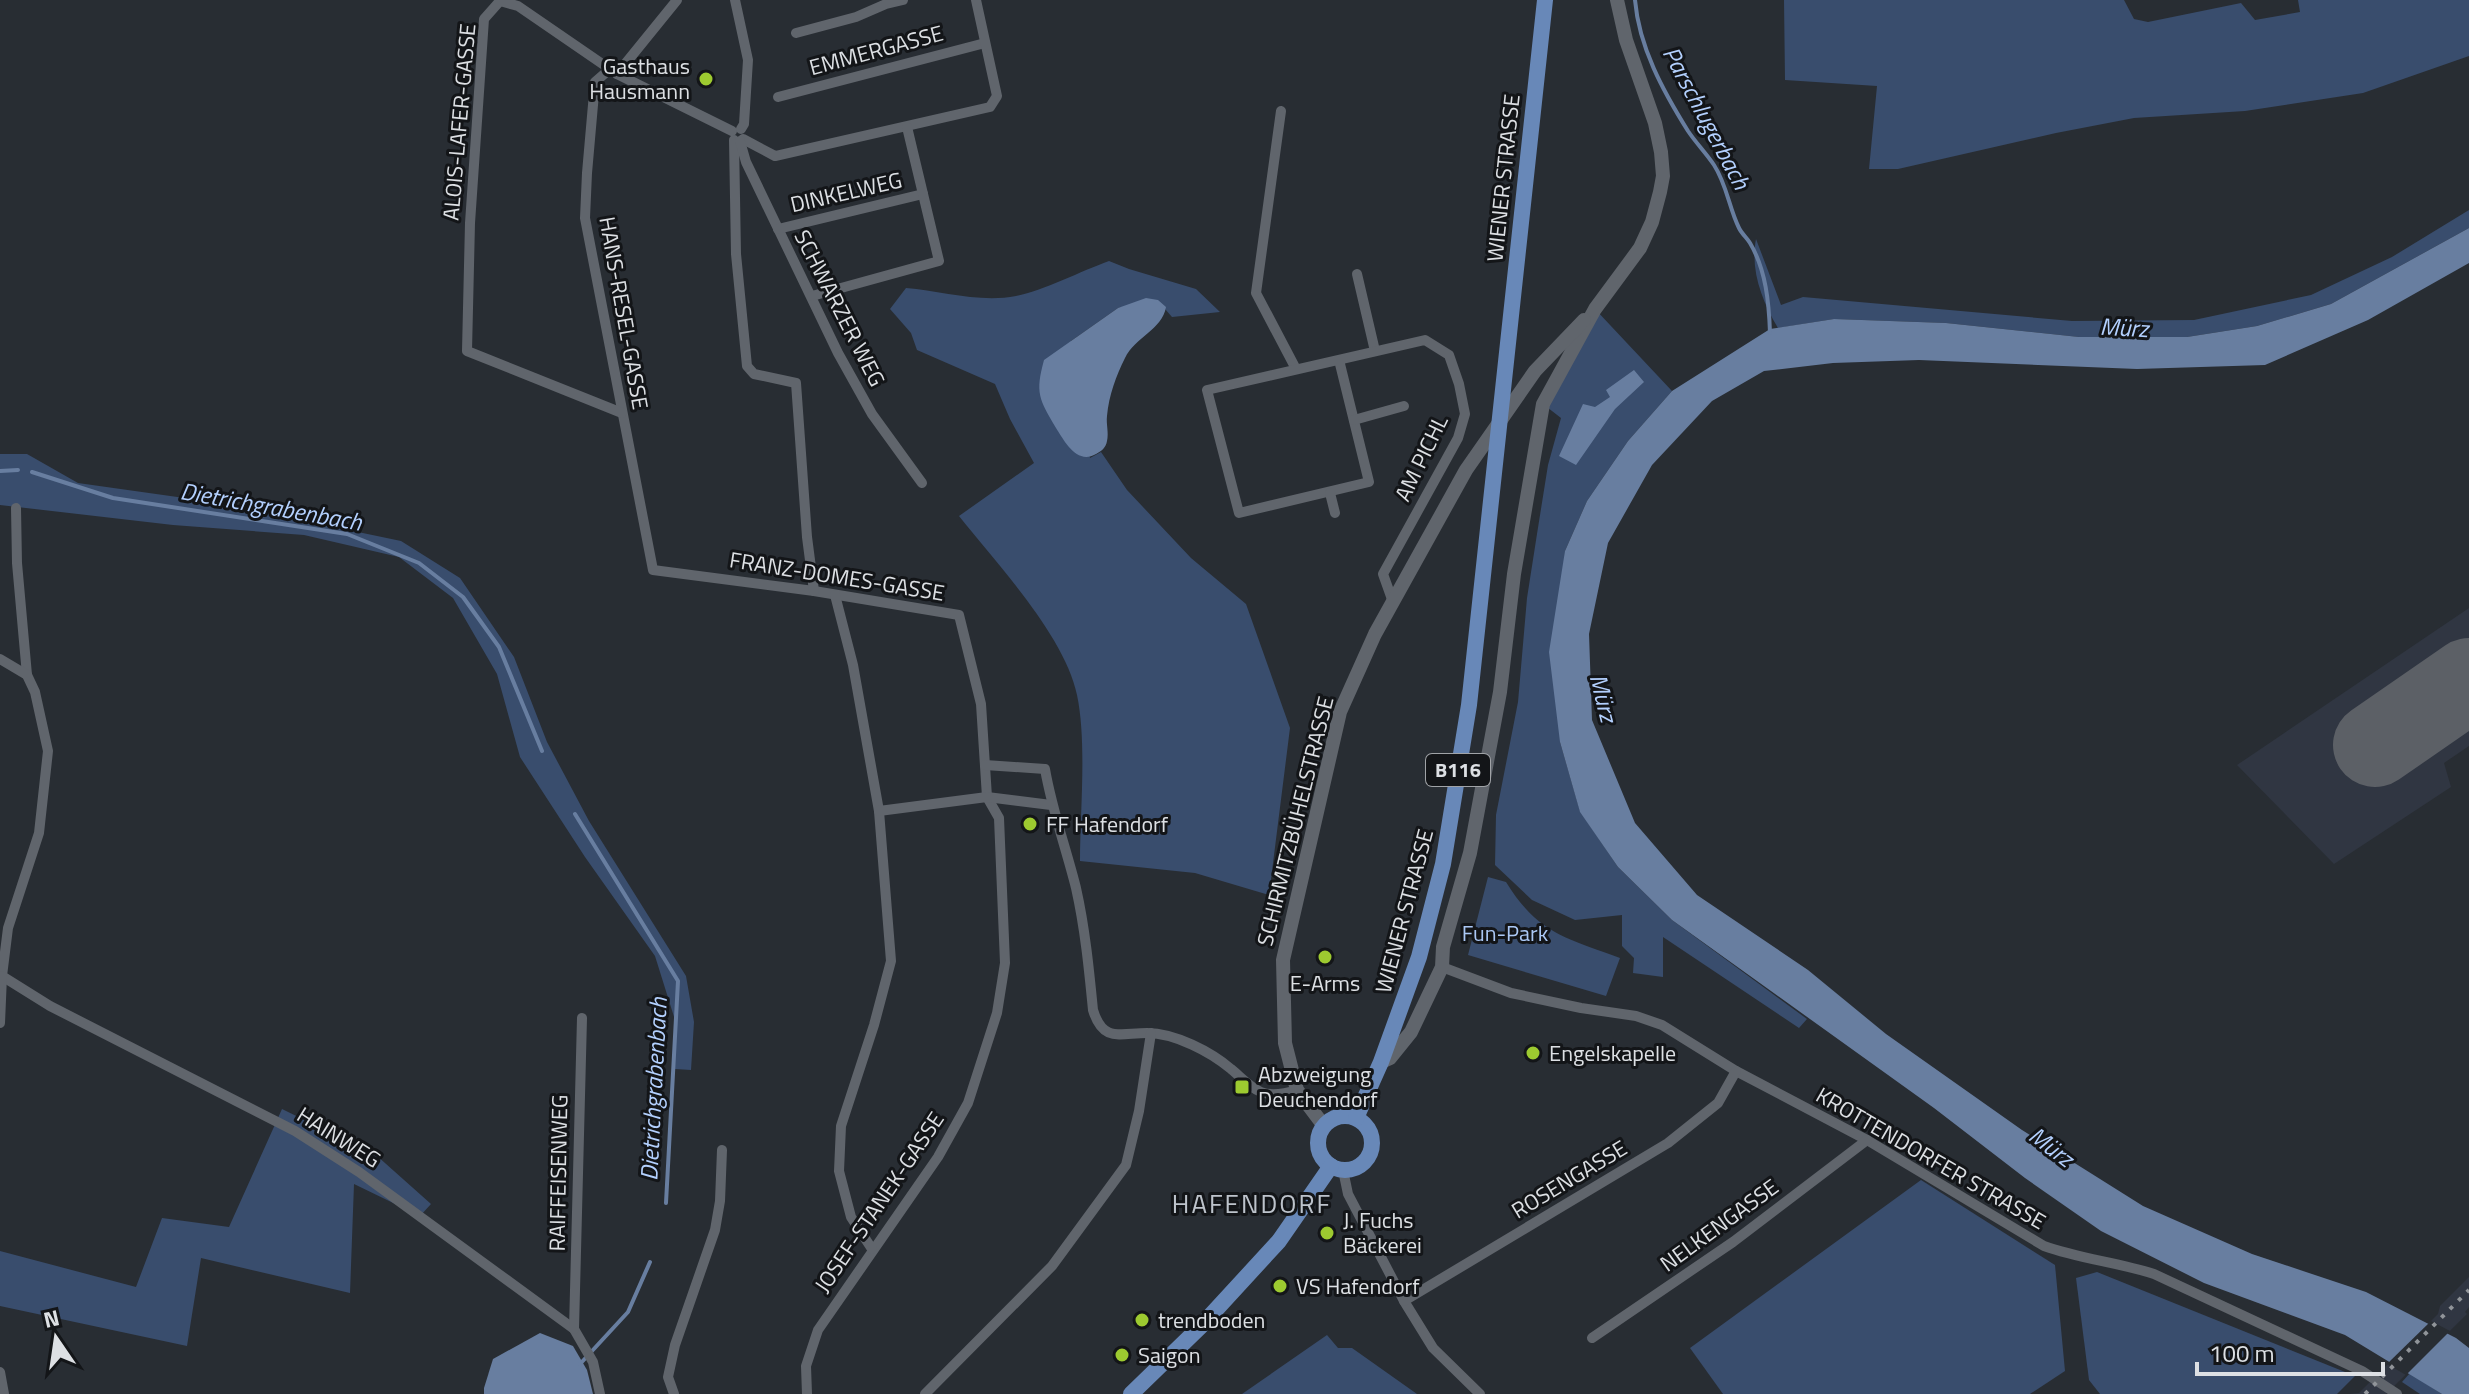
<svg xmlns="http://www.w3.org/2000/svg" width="2469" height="1394" font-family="'Titillium Web',sans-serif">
	<rect width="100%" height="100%" fill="#282d33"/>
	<g fill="#303642">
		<path d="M2469,608V746L2444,763L2451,787L2334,864L2237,765Z"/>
		<path d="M2469,1277V1307L2465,1312L2467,1314L2386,1394H2350L2359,1393L2438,1314L2440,1306Z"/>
	</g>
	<g fill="#394d6d">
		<path d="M1784,0H2124L2134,19L2148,22L2241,3L2255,20L2300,12L2298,0H2469V56L2363,93L2245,111L2134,118L2056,133L1898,169H1869L1877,86L1785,80Z"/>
		<path d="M2469,210V228L2331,304L2257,326L2187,337H2079L1946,323L1834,319L1778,328C1762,301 1750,270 1756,239L1781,305L1803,297L2072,321L2194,320L2311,295L2392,257Z"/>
		<path d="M1109,261L1129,269L1196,289L1220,312L1172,317L1158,301L1118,308L1071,341L1090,458L1101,452L1127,490L1191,558L1246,604L1290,728L1269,895L1195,873L1080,861C1080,812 1087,742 1077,695C1065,636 997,564 959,516L1034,463L1010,419L995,384L917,350L911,333L890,309L906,288C941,291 980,303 1016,296C1045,290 1081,271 1109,261Z"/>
		<path d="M1595,309L1672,391L1628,441L1587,501L1565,551L1560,742L1580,811L1618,867L1672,920L1807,1019L1799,1028L1663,937V977L1633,973L1634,958L1622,946V915L1575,920L1532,900L1495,865L1496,815L1518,702L1527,598L1537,534L1548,465L1561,418L1543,404Z"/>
		<path d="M0,454H27L78,483L220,503L401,541L460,578L514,657L547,742L589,821L686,976L694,1022L691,1070L675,1069V1020L655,956L585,857L520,757L497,674L453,598L399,557L304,535L173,525L0,505Z"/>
		<path d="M1488,877L1506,882C1538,934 1566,938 1620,958L1606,996L1468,955Z"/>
		<path d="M282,1109L376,1155L431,1204L420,1216L354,1184L350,1293L201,1258L187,1346L0,1306V1251L136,1287L162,1218L229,1227Z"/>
		<path d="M1921,1180L2055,1265L2065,1371L2030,1394H1723L1690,1348Z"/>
		<path d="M2097,1272L2355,1376L2337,1394H2100L2089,1380L2076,1278Z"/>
		<path d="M1327,1335L1338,1348H1352L1417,1394H1242Z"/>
		<path d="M2410,1373L2442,1394H2420L2402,1382Z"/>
	</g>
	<g fill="#687ea0">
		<path d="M2469,228V263L2368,320L2265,365L2137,369L1919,360L1833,363L1764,371L1712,401L1652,465L1608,543L1589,634L1592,720L1635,823L1697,895L1808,970L1886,1034L2022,1130L2143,1206L2252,1254L2366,1292L2456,1338L2469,1348V1394H2442L2345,1335L2204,1283L2101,1231L2025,1178L1934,1108L1672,920L1618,867L1580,812L1560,742L1549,652L1565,551L1587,501L1628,441L1672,391L1770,329L1834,319L1946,323L2079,337H2187L2257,326L2331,304Z"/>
		<path d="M1146,298L1158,300L1166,307C1162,330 1135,337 1125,358C1116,376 1109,395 1107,416C1106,424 1109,433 1107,441C1106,447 1102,451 1096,454C1077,465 1065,442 1056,428C1039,399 1035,393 1044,360L1118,308Z"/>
		<path d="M1634,370L1644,382L1615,409L1576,465L1559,456L1583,404L1595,407L1610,397L1606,390Z"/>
		<path d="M540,1333L573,1346L587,1370L593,1394H484V1388L493,1359Z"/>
	</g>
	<path fill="#282d33" d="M2431,1321L2450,1331L2406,1375L2387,1364Z"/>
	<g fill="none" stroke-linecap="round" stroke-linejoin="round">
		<g stroke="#687ea0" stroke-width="4">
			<path d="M1635,0C1639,47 1663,91 1688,131C1696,143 1706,153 1714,165C1727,185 1729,208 1739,228C1742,234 1747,238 1750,243C1766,270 1769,303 1770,333"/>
			<path d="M0,471L18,470"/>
			<path d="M32,472L113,498L347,534L419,563L463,597L499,647L542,751"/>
			<path d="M575,814L678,981L666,1203"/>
			<path d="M580,1364L628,1312L650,1262"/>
		</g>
		<path stroke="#5c6066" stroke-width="84" d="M2375,745L2469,680"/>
		<g stroke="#60656c" stroke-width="10">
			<path d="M735,0L748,60L744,124L741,129"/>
			<path d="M796,33L856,17L886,4L903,0"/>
			<path d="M610,69L595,82L587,173L585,218L653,570L814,591L959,615L981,704L987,797L999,818L1005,963L997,1013L968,1103L938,1157L818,1330L806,1366L807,1394"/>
			<path d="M617,74L677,0"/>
			<path d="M778,97L985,43"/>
			<path d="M1281,111L1256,293L1296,369"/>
			<path d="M743,139L775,156L990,107L997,96L976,0"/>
			<path d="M734,140L736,254L747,366L754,374L796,383L807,537L814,591"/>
			<path d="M740,141L746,162L838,353L872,414L922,483"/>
			<path d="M778,229L923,194"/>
			<path d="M1357,274L1375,351"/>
			<path d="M812,296L939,261L907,127"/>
			<path d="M1339,360L1369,482L1239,513L1207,390L1425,340L1449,355L1459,384L1465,414L1458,438L1383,574L1393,602"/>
			<path d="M622,413L467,351L470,223L484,19L500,1L518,6L617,74L732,131"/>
			<path d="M1354,420L1404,406"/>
			<path d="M1330,493L1335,513"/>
			<path d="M16,508L17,563L27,675"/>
			<path d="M835,595L853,665L879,811L891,961L874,1025L841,1126L839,1171L851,1217L872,1249"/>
			<path d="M0,659L27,675L35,692L48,751L39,833L8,928L2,976L50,1006L295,1131L359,1172L574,1329L593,1362L600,1394"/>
			<path d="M985,765L1045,769C1052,810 1066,848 1076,888C1085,928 1089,969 1093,1010C1103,1043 1120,1033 1147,1033C1175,1033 1211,1052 1231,1069C1241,1077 1249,1087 1261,1092C1271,1096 1287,1093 1297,1090"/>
			<path d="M879,811L987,797L1051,805"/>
			<path d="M1442,967L1511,993L1581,1008L1636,1016L1662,1025L1736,1071L1867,1140L2044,1246C2080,1259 2117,1262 2154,1274L2362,1371L2397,1394"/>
			<path d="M0,1023L2,976"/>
			<path d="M1343,1170L1348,1194L1404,1301L1433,1348L1480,1394"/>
			<path d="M1404,1301L1668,1143L1718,1103L1736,1071"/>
			<path d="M574,1329L582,1018"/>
			<path d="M1592,1338L1733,1242L1867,1140"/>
			<path d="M0,1372L4,1394"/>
			<path d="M674,1394L668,1377L675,1345L715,1230L720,1201L722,1150"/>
			<path d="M925,1394L1052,1266L1126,1165L1139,1111L1151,1033"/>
		</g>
		<g stroke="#60656c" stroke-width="14">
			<path d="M1381,1062L1390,1058L1411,1032L1442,967L1443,947L1470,853L1500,692L1514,574L1543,404L1595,309L1640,248L1652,222L1660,192L1663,176L1661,152L1655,123L1626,40L1617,0"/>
			<path d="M1324,1126L1297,1090L1285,1043L1283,960L1340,712L1375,634L1466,470L1535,371L1584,320"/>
		</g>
		<g stroke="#6888b8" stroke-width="16">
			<circle cx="1345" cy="1143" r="27"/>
			<path d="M1356,1118L1381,1062L1419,957L1443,864L1469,705L1545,0"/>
			<path d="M1131,1394L1200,1327L1279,1241L1331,1166"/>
		</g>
		<path stroke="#909499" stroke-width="4" stroke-dasharray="4 8" stroke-linecap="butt" d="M2365,1394L2469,1290"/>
	</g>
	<g fill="#9dca30" stroke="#131518" stroke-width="3">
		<circle cx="706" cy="79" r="8"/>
		<circle cx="1030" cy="824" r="8"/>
		<circle cx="1325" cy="957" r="8"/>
		<circle cx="1533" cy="1053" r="8"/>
		<rect x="1234" y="1079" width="16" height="16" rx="4"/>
		<circle cx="1327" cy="1233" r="8"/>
		<circle cx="1280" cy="1286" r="8"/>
		<circle cx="1142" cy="1320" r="8"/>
		<circle cx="1122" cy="1355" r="8"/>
	</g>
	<g text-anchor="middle" stroke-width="6" stroke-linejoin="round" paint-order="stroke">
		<rect fill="#131518" stroke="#a0a3a7" stroke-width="2" x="1426" y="754" width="64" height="32" rx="6"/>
		<g font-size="20" font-weight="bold" fill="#dde0e4">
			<text x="1458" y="777">B116</text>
		</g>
		<g font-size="22" fill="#dde0e4" stroke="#131518">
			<text transform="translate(876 50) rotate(-15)" y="8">EMMERGASSE</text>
			<text transform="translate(459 122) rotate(-85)" y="8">ALOIS-LAFER-GASSE</text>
			<text transform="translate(1503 178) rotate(-84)" y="8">WIENER STRASSE</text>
			<text transform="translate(846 192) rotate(-13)" y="8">DINKELWEG</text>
			<text transform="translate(840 308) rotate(63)" y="8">SCHWARZER WEG</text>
			<text transform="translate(624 313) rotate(80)" y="8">HANS-RESEL-GASSE</text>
			<text transform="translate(1421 458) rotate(-64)" y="8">AM PICHL</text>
			<text transform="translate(837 576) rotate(9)" y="8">FRANZ-DOMES-GASSE</text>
			<text transform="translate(1295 821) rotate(-76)" y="8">SCHIRMITZBÜHELSTRASSE</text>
			<text transform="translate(1404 911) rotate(-75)" y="8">WIENER STRASSE</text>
			<text transform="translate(339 1137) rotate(32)" y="8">HAINWEG</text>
			<text transform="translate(1931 1158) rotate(30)" y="8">KROTTENDORFER STRASSE</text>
			<text transform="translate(558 1173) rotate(-89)" y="8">RAIFFEISENWEG</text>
			<text transform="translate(1569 1179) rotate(-31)" y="8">ROSENGASSE</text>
			<text transform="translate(879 1202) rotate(-56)" y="8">JOSEF-STANEK-GASSE</text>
			<text transform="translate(1719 1225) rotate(-36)" y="8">NELKENGASSE</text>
		</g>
		<g font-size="22" fill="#dde0e4" stroke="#131518" text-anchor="start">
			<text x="690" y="74" text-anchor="end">Gasthaus<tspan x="690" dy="25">Hausmann</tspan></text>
			<text x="1046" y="832">FF Hafendorf</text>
			<text x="1325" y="991" text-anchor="middle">E-Arms</text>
			<text x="1549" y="1061">Engelskapelle</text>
			<text x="1258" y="1082">Abzweigung<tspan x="1258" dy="25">Deuchendorf</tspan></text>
			<text x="1343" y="1228">J. Fuchs<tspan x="1343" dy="25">Bäckerei</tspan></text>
			<text x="1296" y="1294">VS Hafendorf</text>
			<text x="1158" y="1328">trendboden</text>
			<text x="1138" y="1363">Saigon</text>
		</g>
		<g font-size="22" fill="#abc8f5" stroke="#131518">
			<text x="1505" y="941">Fun-Park</text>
		</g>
		<g font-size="24" font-style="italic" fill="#b3d0fe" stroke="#131518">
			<text transform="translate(1706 118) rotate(62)" y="8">Parschlugerbach</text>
			<text transform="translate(2124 328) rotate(3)" y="8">Mürz</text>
			<text transform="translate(271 507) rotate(10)" y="8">Dietrichgrabenbach</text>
			<text transform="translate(1603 698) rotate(76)" y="8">Mürz</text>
			<text transform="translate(654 1089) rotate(-87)" y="8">Dietrichgrabenbach</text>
			<text transform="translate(2051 1147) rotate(37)" y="8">Mürz</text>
		</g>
		<g font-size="26" letter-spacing="2" fill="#bdc3cb" stroke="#131518">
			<text x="1252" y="1213">HAFENDORF</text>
		</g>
	</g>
	<g transform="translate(56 1338) rotate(347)" stroke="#131518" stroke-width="6" paint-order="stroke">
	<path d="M0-6L14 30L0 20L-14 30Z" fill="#dde0e4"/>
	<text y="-12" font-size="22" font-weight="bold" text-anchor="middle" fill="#dde0e4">N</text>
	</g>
	<path d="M2197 1362v12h186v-12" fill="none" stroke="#dde0e4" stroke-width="4"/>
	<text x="2209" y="1362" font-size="24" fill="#dde0e4" stroke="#131518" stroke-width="6" paint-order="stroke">100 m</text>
</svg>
